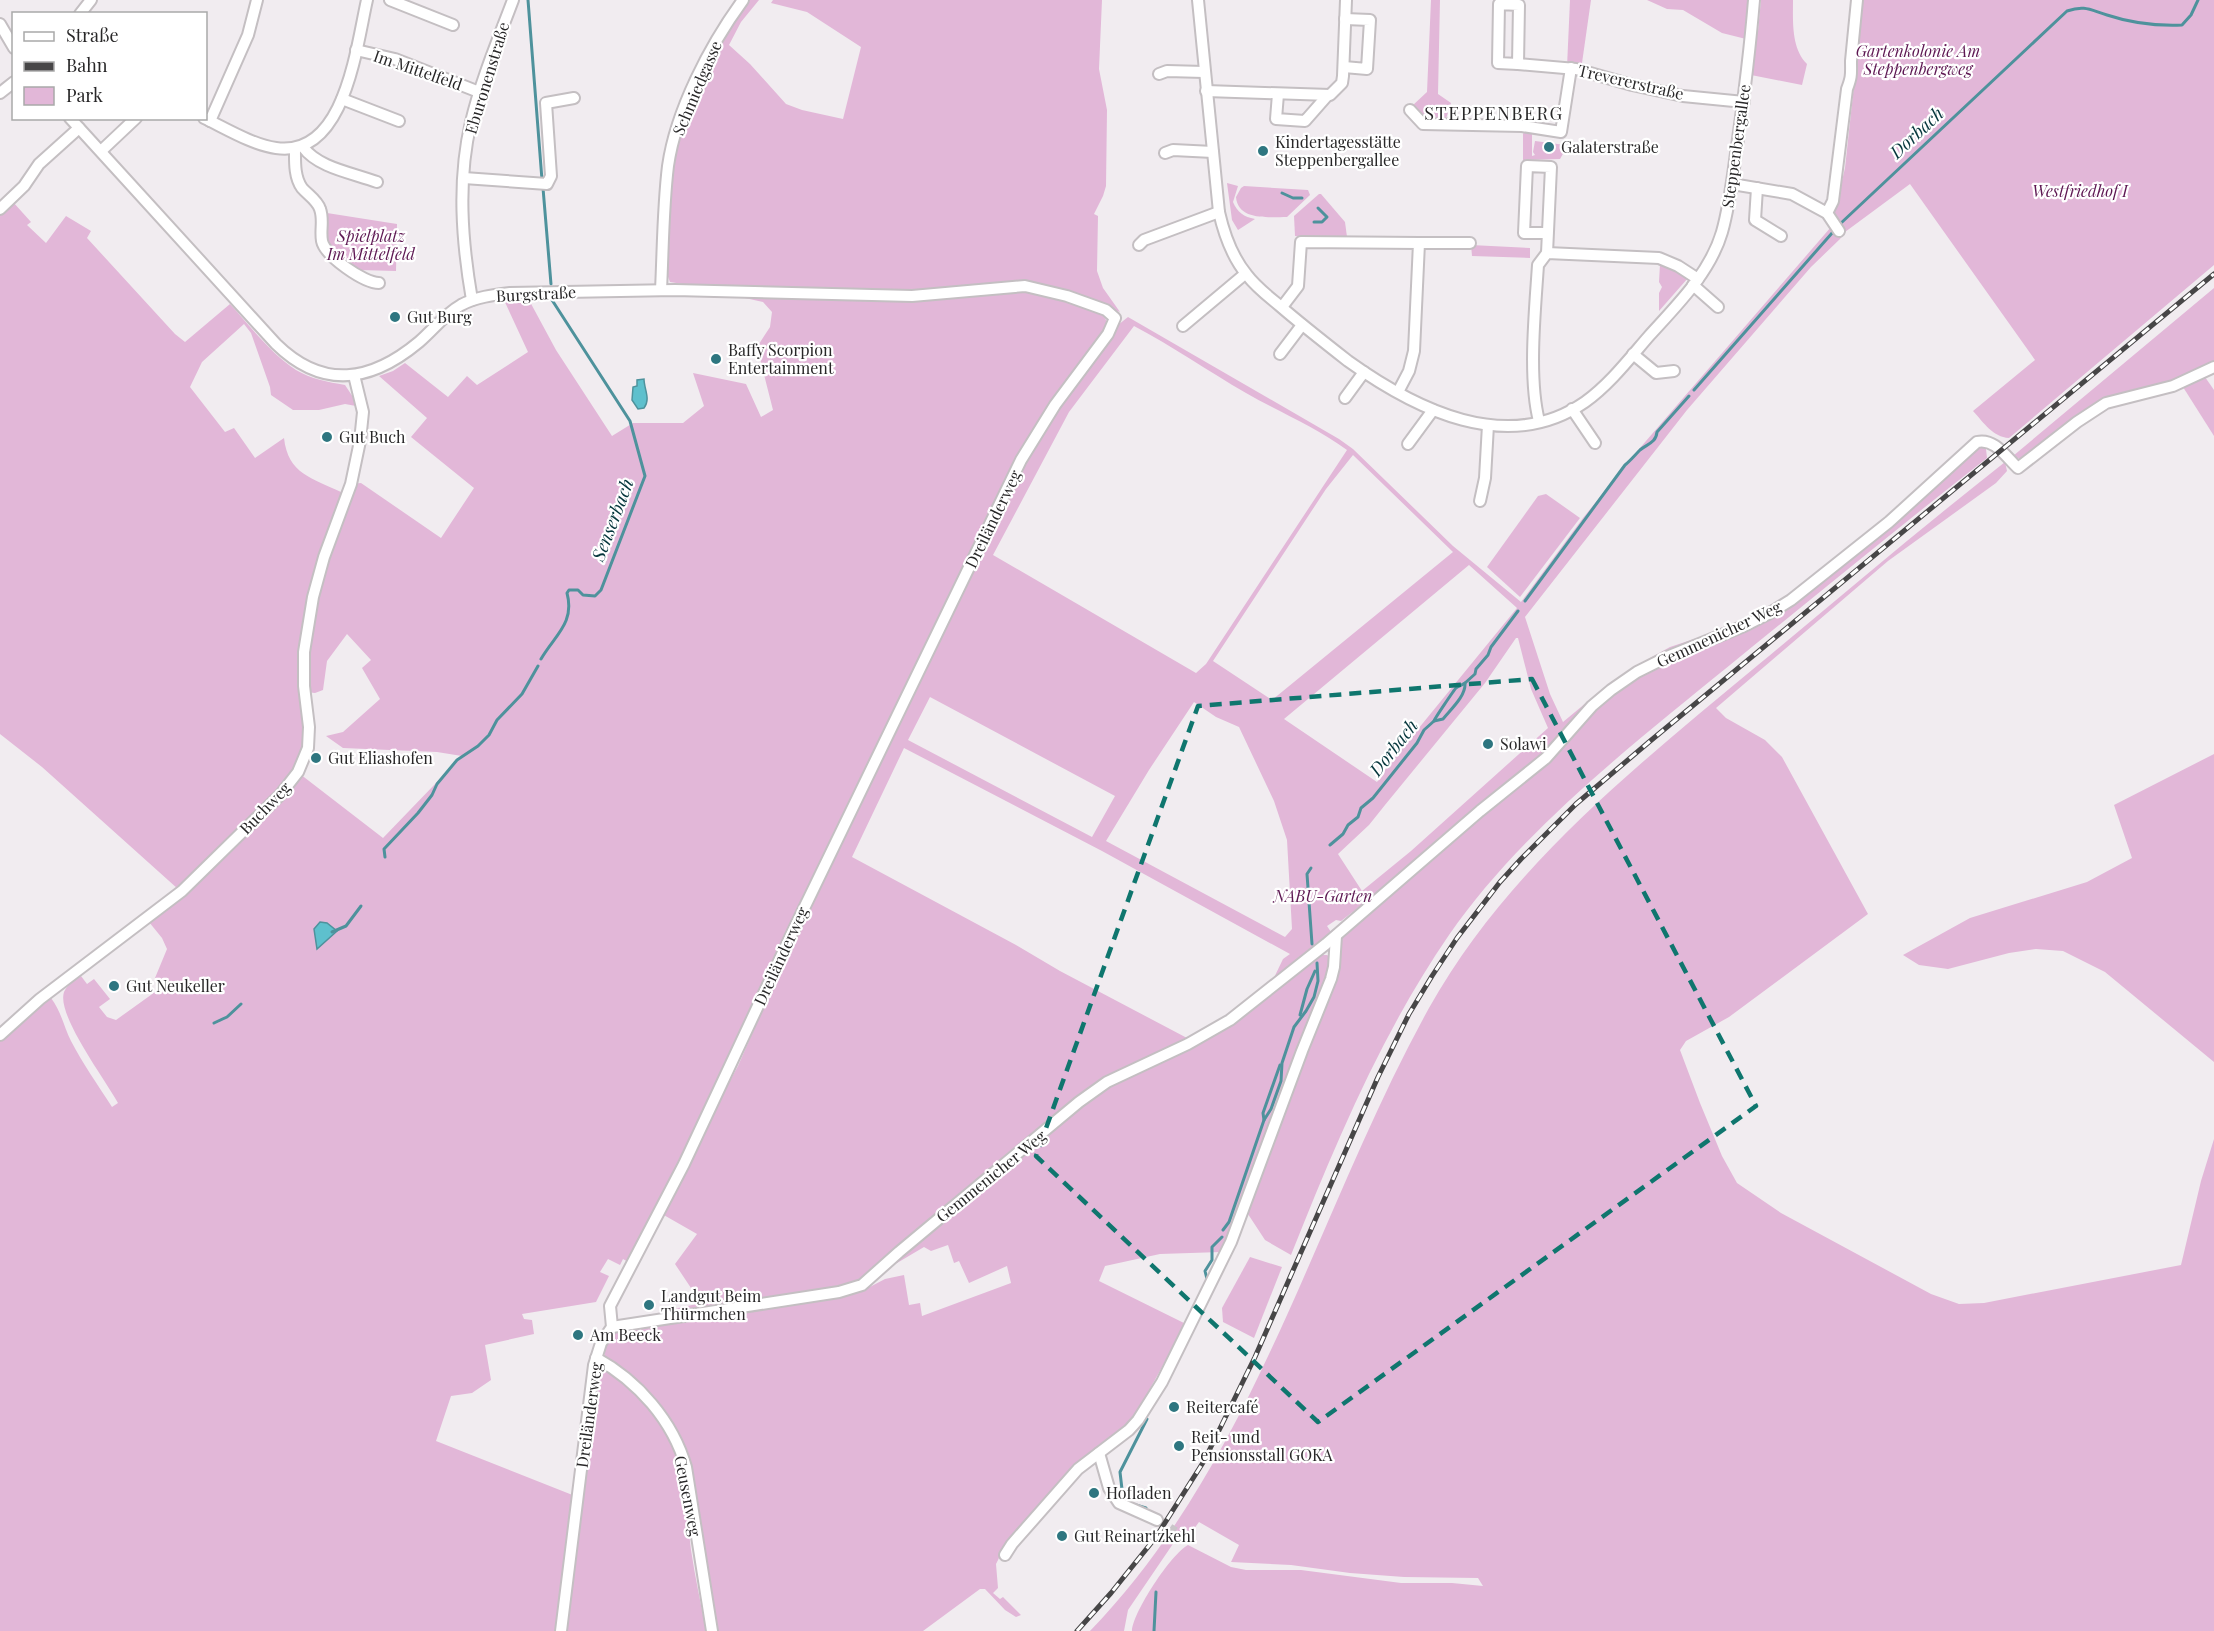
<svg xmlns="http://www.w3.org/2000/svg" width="2214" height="1631" font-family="'Playfair Display',serif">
	<rect width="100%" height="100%" fill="#f1ecf0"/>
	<g fill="#e2b7d8" fill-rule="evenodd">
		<path d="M750,0H759L741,22L729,45L750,64L786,104L802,110L843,119L861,47L807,12L771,3L773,0H1102L1099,69L1107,110L1106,186L1103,196L1094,214L1098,216L1097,271L1103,288L1120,312L1079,295L1080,306C1091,310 1107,313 1108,326L1053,405L789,928L630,1263L623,1259L620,1265L608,1259L600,1272L609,1276L596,1302L522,1314L524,1319L532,1320L534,1334L485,1345L491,1380L472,1393L451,1396L436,1441L575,1496L556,1631H0V1041L45,999L51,998C61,1011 64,1027 71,1041C83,1064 98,1085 112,1107L118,1103C107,1082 56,1015 64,992C67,985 75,980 81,976L87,984L94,979L110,999L99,1007L107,1017L116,1020L162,987L155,978L167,949L162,938L149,922L300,774L383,838L462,756L437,752L343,748L326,736L343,732L380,699L362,668L371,660L347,634L327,661L323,690L315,693L306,692L304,748L296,771L279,793L178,889L42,767L0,734V214L13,202L31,222L27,225L46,243L66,216L91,231L87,238L175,334L185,342L230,304C250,326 271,354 296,370C311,379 328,382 345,385L353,397L356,406L345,404L319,410H293L271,395L270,387L251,333L244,324L202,362L190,387L225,432L234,428L255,458L284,438C288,474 312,478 341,492L350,484L361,483L441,538L474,488L411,437L427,418L379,376L393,371L405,363L448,397L467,376L477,385L528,352L504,300H529L556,350L612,436L633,423H683L704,406L693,373L746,384L761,417L773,410L757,347L770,327L772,312L763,302L745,298L719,285H689L670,282L667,274C668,242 665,206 671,174C684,110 711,51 750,0Z"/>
		<path d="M1431,0H1440L1438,94L1451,103L1444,125L1423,124L1412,106L1427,92Z"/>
		<path d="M1570,0H1591L1581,70L1567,67Z"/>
		<path d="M1647,0H1754L1752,28L1758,31L1761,0H1793C1793,21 1791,48 1807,64L1802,85L1746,74L1750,40L1722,33L1683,10L1667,9Z"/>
		<path d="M1862,0H2214V265L2009,438C1993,437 1984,423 1973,411L2035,360L1910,184L1845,232L1840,239L1811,267L1687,410L1525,617L1550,694L1563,722L1611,682L1641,663L1670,647L1739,624L1767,611L1795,592L1881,524L1979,436L1986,449L1987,458C1900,526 1815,596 1730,665C1633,744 1520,832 1449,935C1381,1034 1335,1145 1291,1255L1265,1240L1246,1211L1337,971L1343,935L1413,877L1408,869L1341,921L1336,920L1327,926L1331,932L1271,984L1283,959L1290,954L1102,851L904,748L852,857L1016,945L1060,971L1187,1038L1104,1078L1078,1097L984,1180L897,1248L866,1275L864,1290L885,1279L904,1275L909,1305L920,1303L922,1316L1011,1283L1007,1266L969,1283L959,1261L954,1263L948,1245L931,1251L924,1247L897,1263L895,1261L1029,1152L1076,1110L1108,1085L1208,1037L1261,1002L1318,955H1327L1330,957L1331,965L1249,1186L1221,1252L1160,1254L1105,1266L1099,1281L1186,1324L1132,1421L1110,1442L1078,1465L999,1558L996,1564L998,1588L993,1593L1000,1599L1003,1597L1021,1615L1016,1617L1005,1610L985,1589H980L923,1631H714C709,1604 703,1577 699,1550C696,1530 697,1510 694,1490C686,1435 649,1390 605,1357C603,1350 605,1340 612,1335C628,1324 680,1320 701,1317L700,1310L645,1318L661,1312L701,1303L675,1264L697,1234L662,1214L703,1130L738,1066L797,931L1028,457L1058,408L1118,325L1128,317L1339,439L1353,449L1453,546L1521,602L1583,518L1633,456L1831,227L1845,168L1861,21ZM1134,326C1172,346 1208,371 1246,393C1279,412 1316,427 1347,450L1206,664L1196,673L993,555L1069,412ZM1353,455L1453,552L1272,700L1213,661L1326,489ZM1469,565L1517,608L1387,767L1377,782L1284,719ZM1516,638H1518L1531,689L1548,728L1411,851L1362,891L1338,854L1369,825L1385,805L1485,683ZM930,697L1115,796L1092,837L908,740ZM1194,702L1216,717L1239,727L1274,801L1287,840L1292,929L1285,937L1106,841L1149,770Z"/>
		<path d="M1524,132L1532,133V156L1535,155L1533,152L1535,141L1565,145L1564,152L1560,159L1523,160V134Z"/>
		<path d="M1227,183L1238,186L1233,202C1237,212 1244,217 1255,219L1238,230L1232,220Z"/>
		<path d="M1244,186L1308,190L1310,195L1287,217C1269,217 1238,221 1236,197L1241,188Z"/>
		<path d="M1319,194H1321L1345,222L1347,237L1295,236L1294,216Z"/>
		<path d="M327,213L397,224L396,271L359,270L330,250L326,237Z"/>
		<path d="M1471,245L1530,248V258L1472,256Z"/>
		<path d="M1660,264L1675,269L1688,278L1659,311V293L1662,287L1659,282Z"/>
		<path d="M2214,288V363L2175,380L2112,397L2022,460L2013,456Z"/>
		<path d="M2205,377L2214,390V436L2183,387Z"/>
		<path d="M2005,462L2007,471L1996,483L1888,561L1716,708L1726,718L1765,740L1782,757L1868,914L1729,1017L1686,1041L1680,1050L1700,1103L1722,1156L1737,1183L1781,1213L1931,1294L1959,1304L1984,1303L2181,1265L2201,1181L2214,1139V1631H1132C1133,1612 1171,1554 1188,1545L1231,1567L1246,1570H1301L1401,1583H1452L1483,1586L1478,1578L1404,1577L1350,1573L1291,1565L1231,1562L1239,1545L1199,1522L1188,1537L1181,1532L1128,1610L1124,1631H1090C1257,1458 1315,1214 1429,1008C1507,868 1638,765 1758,665C1840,597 1921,528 2005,462Z"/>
		<path d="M1546,494L1580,518L1520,597L1487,567L1538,496Z"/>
		<path d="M2214,754V1062L2105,972L2063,951L2036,949L2009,953L1948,969L1919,965L1903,955L1970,918L2087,882L2132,858L2114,805Z"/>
		<path d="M1250,1257L1282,1267L1254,1338L1223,1322L1222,1308Z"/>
		<path d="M603,1365C634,1387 674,1425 682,1463C688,1492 687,1521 691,1550C695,1577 701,1604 706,1631H565L583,1496L597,1366Z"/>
	</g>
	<g fill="#5ec0cd" stroke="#4e929c" stroke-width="1.5">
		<path d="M644,379C644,389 651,399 644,408L638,409L632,400L633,387L637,386V380Z"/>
		<path d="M320,922L327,923L337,931L317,949L314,929Z"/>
	</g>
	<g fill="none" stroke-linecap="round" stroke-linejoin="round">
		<g stroke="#4e929c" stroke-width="3">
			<path d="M528,0L542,180"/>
			<path d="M543,188L551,284"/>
			<path d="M1282,193L1293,198H1302"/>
			<path d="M1314,222H1322L1327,217L1318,208"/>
			<path d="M1694,390L1840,224L2067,11C2085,5 2090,10 2107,15C2131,23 2157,26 2182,25L2191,15L2198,0"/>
			<path d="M1525,601L1625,465C1630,461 1635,455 1640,450C1647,444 1656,443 1657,432L1689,396"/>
			<path d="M541,659C555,635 575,623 567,593L569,590H578L583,595L595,596L601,590L645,476L630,421L552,300"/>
			<path d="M1434,721C1435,718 1454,690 1456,688C1459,686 1462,685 1465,683"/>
			<path d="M1330,845L1343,834L1348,825L1358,817L1361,808L1373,798L1417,743L1424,730L1434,721L1443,719C1451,709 1466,696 1465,683L1475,674L1476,669L1488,655L1491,647L1518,611"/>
			<path d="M385,857L384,849L418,813L432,795L437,784L457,760L478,746L489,735L497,720L522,694L538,666"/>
			<path d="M1311,868L1307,874L1312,944"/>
			<path d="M332,932L346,926L361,906"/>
			<path d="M1300,1015L1307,989L1315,971"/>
			<path d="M214,1023L227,1017L241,1004"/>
			<path d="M1264,1120L1263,1113L1280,1065"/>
			<path d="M1223,1230L1229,1222L1264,1120L1271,1109L1281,1081L1282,1063L1294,1027L1306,1011L1314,997L1318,981L1317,963"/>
			<path d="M1207,1279L1205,1271L1212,1260V1247L1222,1237"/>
			<path d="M1127,1501L1123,1498L1120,1472L1147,1419"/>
			<path d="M1136,1505L1146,1508"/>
			<path d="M1154,1631L1156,1592"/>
		</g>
		<path stroke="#c9c5c8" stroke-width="10" stroke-dasharray="10 5" stroke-linecap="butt" d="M1157,1520L1175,1532"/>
		<defs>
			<g id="minor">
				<path d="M390,0L453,25"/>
				<path d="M1198,0L1219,212C1224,234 1232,257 1247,275C1256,287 1268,296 1280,306C1302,325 1325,343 1348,361C1415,409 1507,456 1585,402C1610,384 1629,359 1649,336C1677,305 1710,273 1722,232C1730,204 1733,174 1737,146C1744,97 1750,49 1754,0"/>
				<path d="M1499,4L1519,5L1518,64L1498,63Z"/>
				<path d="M80,14L91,0"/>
				<path d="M0,24L14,48"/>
				<path d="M356,50L395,59L479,92"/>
				<path d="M1518,64L1576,69L1632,85L1683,96L1744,102"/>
				<path d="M1344,67L1367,69L1370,20L1345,19"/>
				<path d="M1159,74L1167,71L1204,72"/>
				<path d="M1206,91L1330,95L1342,83L1343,76L1346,0"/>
				<path d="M0,93L14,82"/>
				<path d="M1278,94L1276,119L1305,121L1327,96"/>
				<path d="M342,99L399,121"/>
				<path d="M1410,110L1423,124L1522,126L1561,132L1571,68"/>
				<path d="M70,118L276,344C323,390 371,382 419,342C433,330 445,314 461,305C476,297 493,295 510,293L675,290L912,296L1025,286L1067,296L1106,310L1115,318L1108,334L1055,405L1021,460L794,929L684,1164L610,1306L612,1327L601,1343L594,1365L561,1631"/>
				<path d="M204,118C225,128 253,145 276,148C345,158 356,48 367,0"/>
				<path d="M210,121L248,35L257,0"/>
				<path d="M303,147C318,168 353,173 377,182"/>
				<path d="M295,148C295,161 294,177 302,188C308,195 317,200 320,209C324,220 320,230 322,241C325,256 364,283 379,283"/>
				<path d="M101,151L136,118"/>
				<path d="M1165,153L1173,150L1213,152"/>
				<path d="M464,178L547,184L551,176L546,103L574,98"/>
				<path d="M1732,184L1792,194L1827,213L1839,231"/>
				<path d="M1757,188L1755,220L1781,236"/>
				<path d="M0,209L24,186L39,164L79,128"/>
				<path d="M1827,213L1833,201L1847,89C1852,76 1851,74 1851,61L1857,0"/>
				<path d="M1419,243H1470"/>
				<path d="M1139,245L1144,240L1219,212"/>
				<path d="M1547,253L1551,167L1527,166L1524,233H1548"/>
				<path d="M1693,285L1718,307"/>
				<path d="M661,290C663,249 663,207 668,166C676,110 710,45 743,0"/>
				<path d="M472,300C462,242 457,181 471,122C481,80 498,40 513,0"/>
				<path d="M1282,307L1298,286L1301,242L1419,243L1414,351L1409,371L1398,392"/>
				<path d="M1183,326L1245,274"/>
				<path d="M1280,354L1302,325"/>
				<path d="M1633,354L1656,373L1674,371"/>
				<path d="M1345,398L1364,372"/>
				<path d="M1572,409L1595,443"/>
				<path d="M1539,421C1528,378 1535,311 1538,265L1547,253L1659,258L1678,266L1698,279"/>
				<path d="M1408,444L1433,410"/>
				<path d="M1480,501L1485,478L1488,425"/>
				<path d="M0,1035L40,999L182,891L280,795L298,772L308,748L309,727L304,686V652L313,597L324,557L351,484L360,441L363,412L354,375"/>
				<path d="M612,1327L839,1292L862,1285L899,1252L1079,1102L1107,1082L1188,1044L1230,1020L1326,944L1480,811L1546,758L1592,706L1611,690L1637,672L1667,657L1744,626L1770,613L1791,600L1889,522L1977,442C1995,438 2006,457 2018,468L2077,422L2106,403L2173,386L2214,367"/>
				<path d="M596,1358C638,1381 673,1421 686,1467L712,1631"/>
				<path d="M1099,1453L1109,1488L1119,1503L1157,1520"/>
				<path d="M1005,1555L1012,1544L1078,1469L1129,1430L1138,1420L1162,1382L1231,1242L1302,1051L1331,979L1334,967L1336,936"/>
			</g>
		</defs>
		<use href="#minor" stroke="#c4bfc2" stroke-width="14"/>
		<use href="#minor" stroke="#fff" stroke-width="10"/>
		<defs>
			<path id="rail" d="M1077,1631L1111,1593L1156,1537L1204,1461L1255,1357L1378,1077L1409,1014L1432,976L1457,938L1500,882L1521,859L1576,804L1649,742L2214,274"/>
		</defs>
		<use href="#rail" stroke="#474647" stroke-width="5"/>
		<use href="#rail" stroke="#fff" stroke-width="3" stroke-dasharray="9" stroke-linecap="butt"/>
	</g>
	<path fill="none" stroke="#0f766e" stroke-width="4.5" stroke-dasharray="12 8" stroke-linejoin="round" d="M1532,679L1756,1106L1318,1422L1036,1156L1198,706Z"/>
	<g fill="#2e7680" stroke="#fff" stroke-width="2">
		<circle cx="1549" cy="147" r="6"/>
		<circle cx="1263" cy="151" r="6"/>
		<circle cx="395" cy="317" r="6"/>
		<circle cx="716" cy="359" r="6"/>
		<circle cx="327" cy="437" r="6"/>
		<circle cx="1488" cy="744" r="6"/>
		<circle cx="316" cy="758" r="6"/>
		<circle cx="114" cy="986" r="6"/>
		<circle cx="649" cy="1305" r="6"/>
		<circle cx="578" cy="1335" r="6"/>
		<circle cx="1174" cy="1407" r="6"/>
		<circle cx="1179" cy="1446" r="6"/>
		<circle cx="1094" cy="1493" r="6"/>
		<circle cx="1062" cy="1536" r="6"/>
	</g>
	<g text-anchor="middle" stroke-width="4.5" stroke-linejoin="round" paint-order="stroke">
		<g font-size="16" font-style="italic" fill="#5d1752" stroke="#fff">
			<text x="1918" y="57">Gartenkolonie Am<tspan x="1918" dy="18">Steppenbergweg</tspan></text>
			<text x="2080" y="197">Westfriedhof I</text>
			<text x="371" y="242">Spielplatz<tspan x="371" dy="18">Im Mittelfeld</tspan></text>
			<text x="1323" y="902">NABU-Garten</text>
		</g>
		<g font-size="16" fill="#282728" stroke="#fff">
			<text transform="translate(418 70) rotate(19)" y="6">Im Mittelfeld</text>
			<text transform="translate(487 78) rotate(-73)" y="6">Eburonenstraße</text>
			<text transform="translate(1631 82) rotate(13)" y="6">Trevererstraße</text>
			<text transform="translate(697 88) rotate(-67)" y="6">Schmiedgasse</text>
			<text transform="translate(1736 146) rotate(-82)" y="6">Steppenbergallee</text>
			<text transform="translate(536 294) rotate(-3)" y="6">Burgstraße</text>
			<text transform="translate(993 519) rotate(-64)" y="6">Dreiländerweg</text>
			<text transform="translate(1719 634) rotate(-25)" y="6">Gemmenicher Weg</text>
			<text transform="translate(265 808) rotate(-46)" y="6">Buchweg</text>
			<text transform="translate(781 956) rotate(-65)" y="6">Dreiländerweg</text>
			<text transform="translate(991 1176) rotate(-39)" y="6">Gemmenicher Weg</text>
			<text transform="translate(589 1415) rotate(-82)" y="6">Dreiländerweg</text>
			<text transform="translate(688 1496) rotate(79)" y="6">Geusenweg</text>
		</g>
		<g font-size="16" fill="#282728" stroke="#fff" text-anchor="start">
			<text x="1275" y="148">Kindertagesstätte<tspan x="1275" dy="18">Steppenbergallee</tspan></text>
			<text x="1561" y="153">Galaterstraße</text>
			<text x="407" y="323">Gut Burg</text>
			<text x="728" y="356">Baffy Scorpion<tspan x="728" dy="18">Entertainment</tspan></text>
			<text x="339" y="443">Gut Buch</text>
			<text x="1500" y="750">Solawi</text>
			<text x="328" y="764">Gut Eliashofen</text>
			<text x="126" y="992">Gut Neukeller</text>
			<text x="661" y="1302">Landgut Beim<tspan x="661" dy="18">Thürmchen</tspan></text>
			<text x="590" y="1341">Am Beeck</text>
			<text x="1186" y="1413">Reitercafé</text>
			<text x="1191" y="1443">Reit- und<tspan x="1191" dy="18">Pensionsstall GOKA</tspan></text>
			<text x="1106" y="1499">Hofladen</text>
			<text x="1074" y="1542">Gut Reinartzkehl</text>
		</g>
		<g font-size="18" letter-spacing="1.5" fill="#282728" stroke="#fff">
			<text x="1494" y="120">STEPPENBERG</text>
		</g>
		<g font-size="18" font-style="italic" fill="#05363c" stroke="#fff">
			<text transform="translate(1917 133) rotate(-43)" y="6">Dorbach</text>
			<text transform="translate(613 520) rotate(-69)" y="6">Senserbach</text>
			<text transform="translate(1394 748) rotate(-52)" y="6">Dorbach</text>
		</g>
	</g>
	<rect x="12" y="12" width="195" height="108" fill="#ffffff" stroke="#a9a9a9" stroke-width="1.5"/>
	<rect x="24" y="32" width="30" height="9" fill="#ffffff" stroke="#a9a9a9" stroke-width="1.5"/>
	<text x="66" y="42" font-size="18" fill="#282728">Straße</text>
	<rect x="24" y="62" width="30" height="9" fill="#474647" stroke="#a9a9a9" stroke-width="1.5"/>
	<text x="66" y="72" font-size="18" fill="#282728">Bahn</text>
	<rect x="24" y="87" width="30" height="18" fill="#e2b7d8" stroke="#a9a9a9" stroke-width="1.5"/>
	<text x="66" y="102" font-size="18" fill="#282728">Park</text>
</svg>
